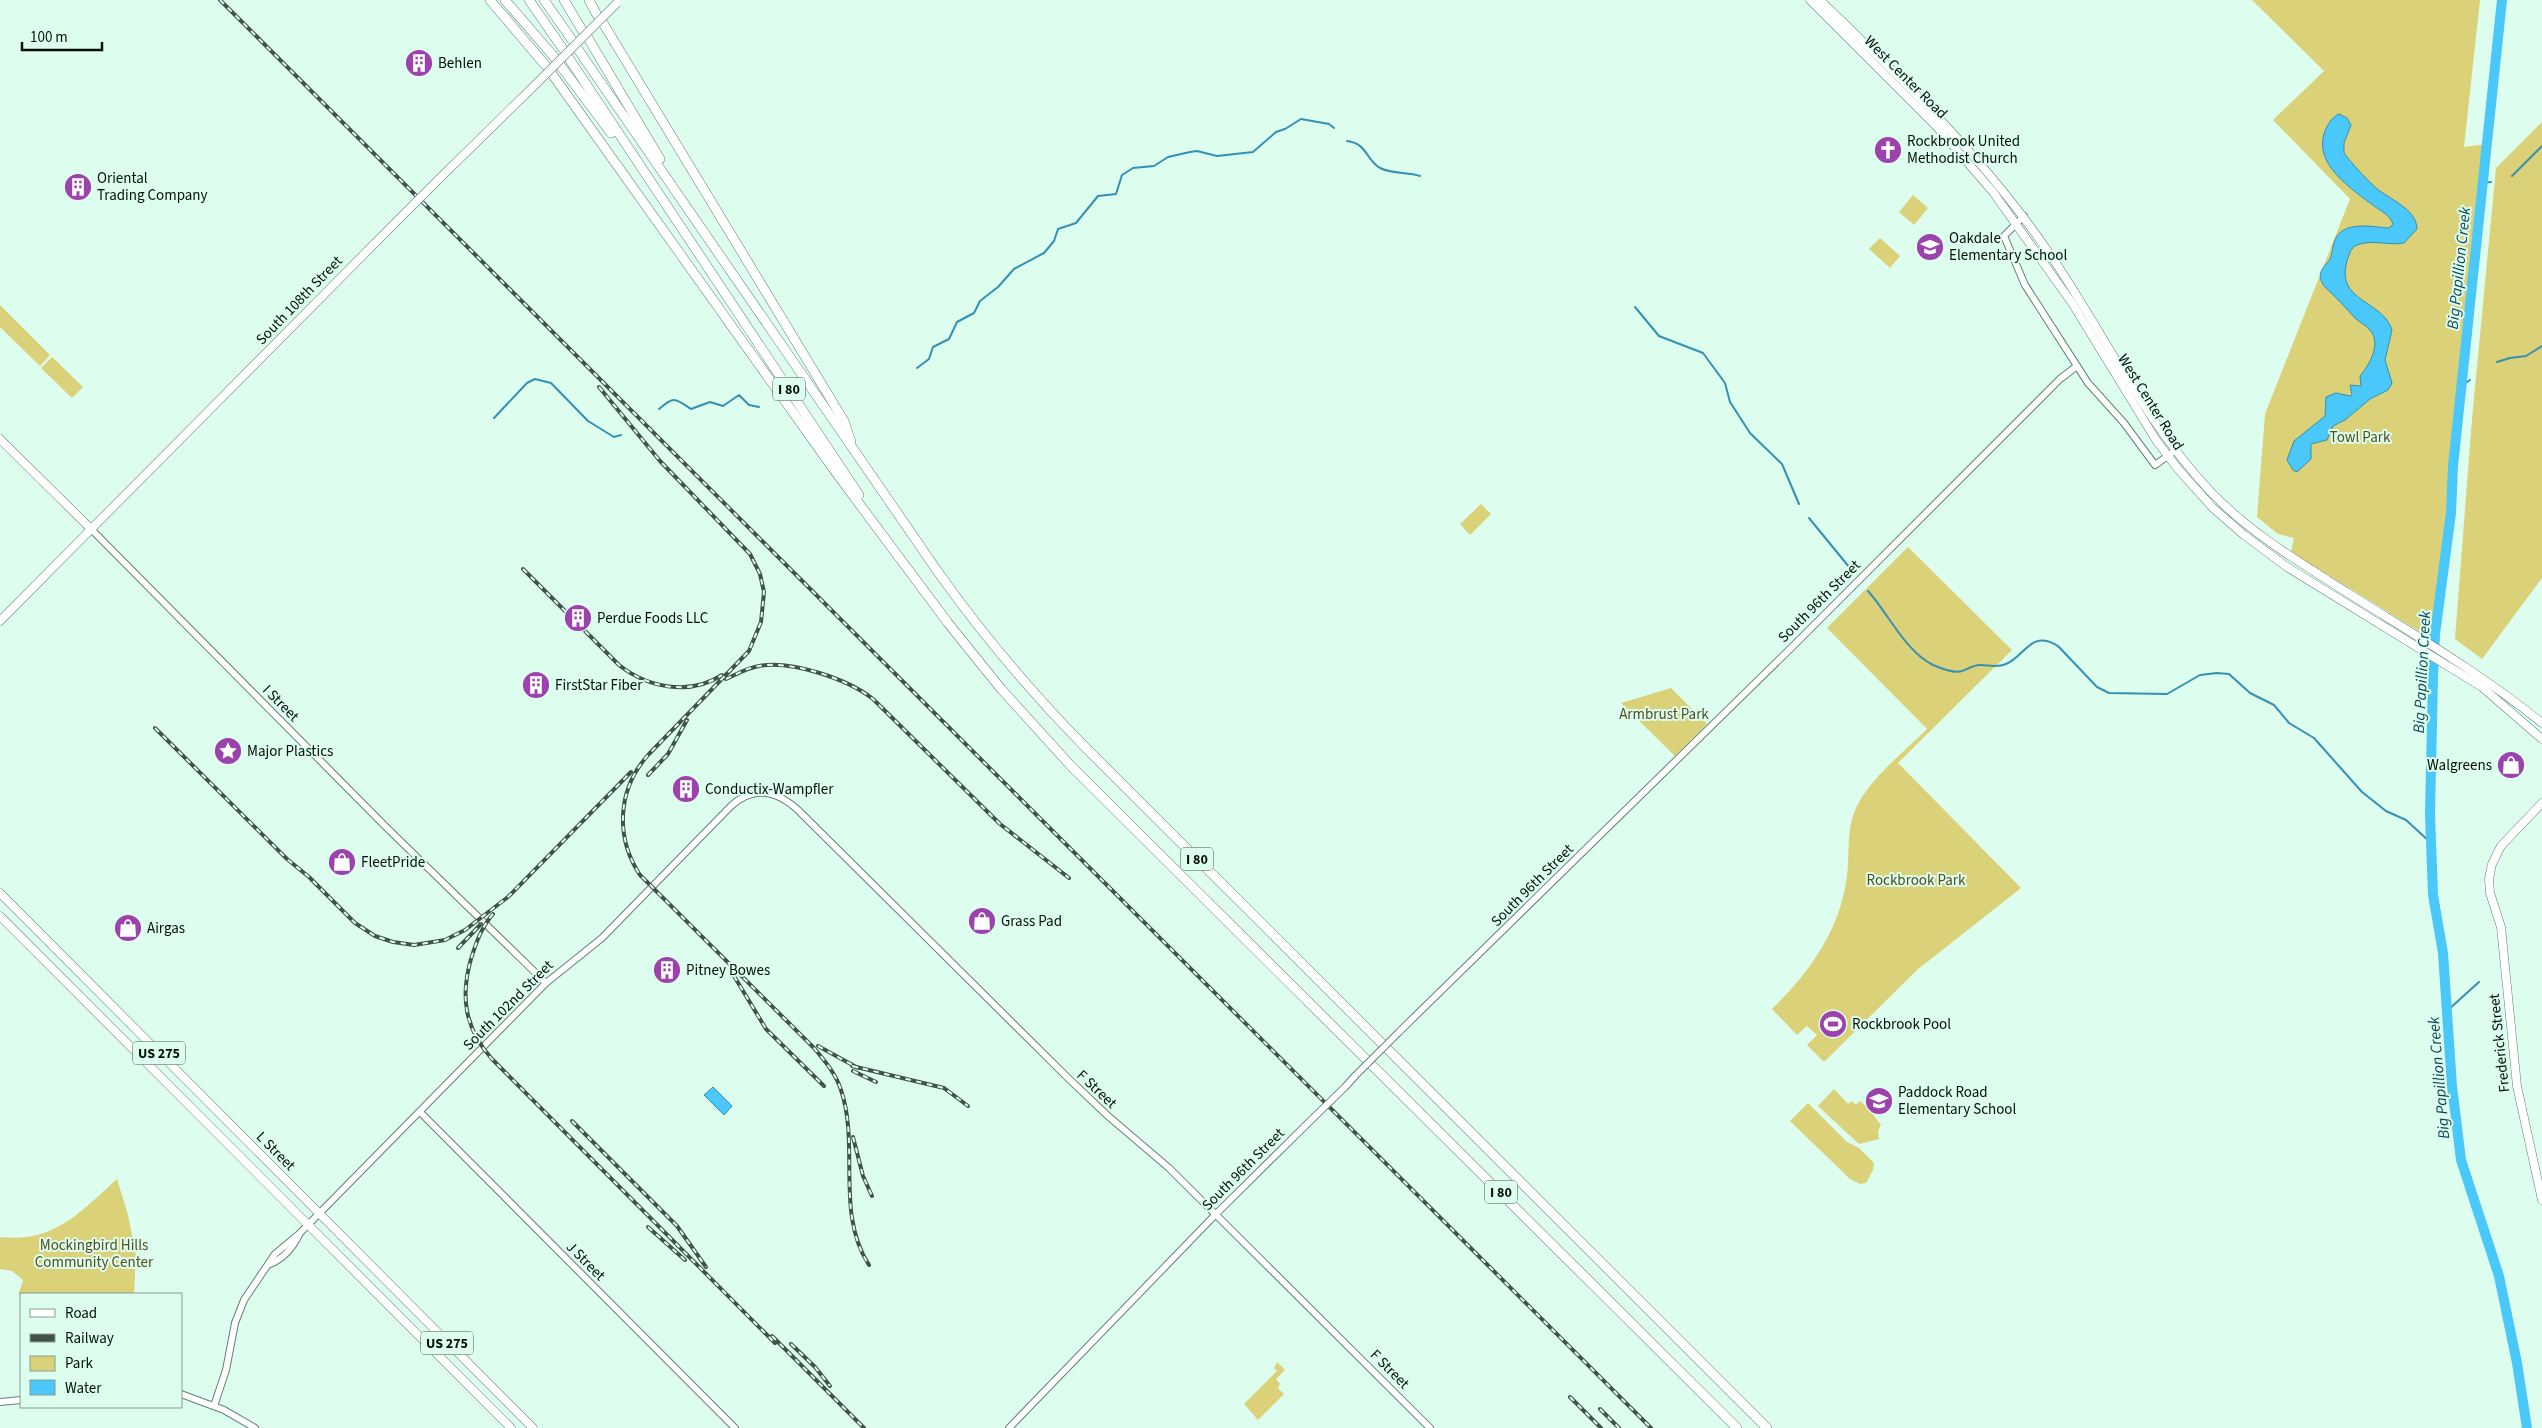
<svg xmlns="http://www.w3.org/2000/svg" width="2542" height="1428" font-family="'Source Sans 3',sans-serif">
	<rect width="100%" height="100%" fill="#ddfeee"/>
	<g fill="#dad178">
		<path d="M2252,0H2480L2464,147L2487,144L2453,466L2450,523L2435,641L2291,552L2294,538L2278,534L2257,517L2265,414L2350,199L2273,120L2324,71Z"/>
		<path d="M2542,122V578L2482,659L2455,639L2472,419L2496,168Z"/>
		<path d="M1913,195L1928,208L1914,225L1899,212Z"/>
		<path d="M1880,238L1900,256L1890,268L1869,249Z"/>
		<path d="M0,305L50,355L40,366L0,327Z"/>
		<path d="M52,357L83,387L72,398L41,368Z"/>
		<path d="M1481,504L1491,514L1470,535L1460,524Z"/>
		<path d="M1908,547L2012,650L1898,763L2021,888L1917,970L1824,1062L1807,1045L1817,1035L1807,1026L1797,1035L1772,1009C1810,972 1840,930 1847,876C1850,853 1846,830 1856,808C1871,777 1903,753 1927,729L1827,628Z"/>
		<path d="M1671,688L1707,724L1675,756L1621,703Z"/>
		<path d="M1834,1089L1848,1104L1852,1101L1856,1105L1860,1101L1868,1108L1881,1125L1878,1131L1879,1139L1859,1144L1818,1106Z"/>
		<path d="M1808,1103L1847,1142L1859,1148L1874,1163L1873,1170L1866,1183L1860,1184L1850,1179L1790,1121Z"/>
		<path d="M117,1179L128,1215L136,1256L134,1294H21V1304L19,1293L23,1280L12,1271L0,1269V1237C55,1243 80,1212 117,1179Z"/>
		<path d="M1277,1362L1285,1370L1276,1379L1280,1384L1278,1388L1284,1394L1258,1420L1244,1404L1277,1371L1274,1368Z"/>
	</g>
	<g fill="#49c8f9" stroke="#3590b2">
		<path d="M2339,114L2347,118L2351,125L2344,143V153C2353,165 2365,178 2376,188C2389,199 2417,209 2417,229L2404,243C2389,246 2372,239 2357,245C2351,247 2349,255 2347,261C2335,302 2383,300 2392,330L2385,360L2392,383L2388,390L2370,399L2345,420L2333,426L2327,440L2311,444V459L2297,472L2293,470L2287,460L2294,441L2325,416L2326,397L2336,393L2350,396L2352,395L2350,385L2361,386L2360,376C2369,365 2382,344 2370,330C2366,325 2359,322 2355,318C2345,307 2335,296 2324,286C2316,273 2322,270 2330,259C2333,253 2332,246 2335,240C2343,220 2373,227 2389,228L2393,224C2390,215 2381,211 2374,206C2352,189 2312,164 2325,131C2328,124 2332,117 2339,114Z"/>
		<path d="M713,1087L732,1106L724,1115L704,1095Z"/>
	</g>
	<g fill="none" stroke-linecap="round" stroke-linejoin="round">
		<g stroke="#3590b2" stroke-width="2">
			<path d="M1347,141C1368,144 1365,159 1380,168C1392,174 1407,172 1420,176"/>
			<path d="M2512,176L2542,146"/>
			<path d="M2482,183L2491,182"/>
			<path d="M1635,307L1659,336L1703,353L1725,383L1730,402L1750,433L1782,464L1799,504"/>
			<path d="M2497,362L2510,358L2526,356L2542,346"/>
			<path d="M917,368L929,359L933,347L949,339L957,322L974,313L980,301L998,287L1014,269L1044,253L1054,241L1058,229L1076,223L1098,196L1116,194L1122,175L1133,168L1154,166L1168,157L1190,152L1197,151L1217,156L1253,152L1276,132L1285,129L1301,119L1329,124L1334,128"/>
			<path d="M2461,386L2470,380"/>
			<path d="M659,409C674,396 675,398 691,409L710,402L723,406L739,395L749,405L759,407"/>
			<path d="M494,418L527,383L535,379L551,383L588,421L614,437L621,435"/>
			<path d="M1809,518L1854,573"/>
			<path d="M1868,591C1888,613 1905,651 1933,665C1940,668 1954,674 1962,671C1968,669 1973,665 1980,665C1989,665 1997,668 2006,664C2025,656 2031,629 2058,646L2097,687L2109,693L2167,694L2200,675L2217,673L2229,674L2250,693L2274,705L2289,723L2314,738L2362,792L2386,811L2406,820L2430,842"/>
			<path d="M2448,1010L2479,982"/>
		</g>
		<path stroke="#49c8f9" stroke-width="10" d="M2502,0L2453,466L2451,513L2435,634L2433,678L2430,814L2433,895L2443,953L2452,1086L2461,1160L2499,1276L2517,1363L2527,1428"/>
		<defs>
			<g id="minor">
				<path d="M2024,216L2004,236L2025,285L2088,383L2124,423L2155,465L2176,450"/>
				<path d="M91,529L385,826L546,983"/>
				<path d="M1399,1032L1790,649L2060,379L2077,366"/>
				<path d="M1346,1086L1355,1076"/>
				<path d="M420,1112L735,1428"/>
				<path d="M270,1264C283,1259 293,1247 299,1235"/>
				<path d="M181,1394L224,1410L255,1428"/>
				<path d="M0,1402L21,1400"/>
				<path d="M214,1406L226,1370L235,1323L244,1300L275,1254L299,1234L546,983L602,938L731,806C754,785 778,791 799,811L1068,1078L1108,1116L1169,1168L1430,1428"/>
				<path d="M1009,1428L1216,1214L1305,1126"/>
			</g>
			<g id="major">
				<path d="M1810,0L1937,127L1993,192L2072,303L2156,440L2178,469L2213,508L2244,535L2287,567L2482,687L2542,739"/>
				<path d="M1820,0C1901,78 1983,157 2047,250C2102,329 2143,420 2210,491C2250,533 2299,562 2348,593C2413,634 2482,674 2542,723"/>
				<path d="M437,181L539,81"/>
				<path d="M0,439L91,529"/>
				<path d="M0,621L399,219"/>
				<path d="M2542,803L2501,846L2492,864L2489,879L2490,893L2501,927L2517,1086L2542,1200"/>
				<path d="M0,893L533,1428"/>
				<path d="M0,916L511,1428"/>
			</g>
			<g id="highway">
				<path d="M490,0L546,66"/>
				<path d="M505,0L555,58"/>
				<path d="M529,0L563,49"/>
				<path d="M544,0L572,40"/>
				<path d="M564,0L582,30"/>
				<path d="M589,0L597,15"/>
				<path d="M603,23L844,421L851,442"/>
				<path d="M588,38L660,159"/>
				<path d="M577,48L938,572C982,634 1031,692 1085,747L1767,1428"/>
				<path d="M568,57L859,495"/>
				<path d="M560,65L611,133"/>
				<path d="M552,74L837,474L948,623L1002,690L1071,766L1737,1428"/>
			</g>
		</defs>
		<use href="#minor" stroke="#638173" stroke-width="8"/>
		<use href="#major" stroke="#638173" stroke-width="9"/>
		<use href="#highway" stroke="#638173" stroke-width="10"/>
		<use href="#minor" stroke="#fff" stroke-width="6"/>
		<use href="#major" stroke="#fff" stroke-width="8"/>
		<use href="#highway" stroke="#fff" stroke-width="9"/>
		<defs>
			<g id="rail">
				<path d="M220,0L1651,1428"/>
				<path d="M599,387L660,461L750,554L760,574L764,592L761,622L749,651L649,754C617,789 615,837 640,875L814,1048C825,1061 836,1074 841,1090C860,1146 835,1213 869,1265"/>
				<path d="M523,569L619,665C648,688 690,696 722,675"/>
				<path d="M726,679C737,674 747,668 759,666C791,660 848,679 873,699L1000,824L1069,878"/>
				<path d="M155,728L287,859L309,877L355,923L375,936L393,942L414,945L445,940L465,930L508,897L631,772"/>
				<path d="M648,775L668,754L687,720"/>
				<path d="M493,914C481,928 476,943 471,959C460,997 465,1029 492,1059L775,1343"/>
				<path d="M458,948L481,924"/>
				<path d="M734,976L766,1029L824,1086"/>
				<path d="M818,1046L858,1068"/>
				<path d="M852,1066L944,1088L968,1106"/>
				<path d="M853,1071L876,1082"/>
				<path d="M572,1121L677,1226L706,1267"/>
				<path d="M853,1137L863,1176L872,1196"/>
				<path d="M648,1227L685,1260"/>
				<path d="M772,1336L864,1428"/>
				<path d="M791,1344L815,1367L830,1386"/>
				<path d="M1570,1397L1601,1428"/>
				<path d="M1600,1409L1619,1428"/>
			</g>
		</defs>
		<use href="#rail" stroke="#41524a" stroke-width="4"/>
		<use href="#rail" stroke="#ddfeee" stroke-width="2" stroke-dasharray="5.5" stroke-linecap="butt"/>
		<defs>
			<g id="minor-bridge">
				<path d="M1355,1076L1399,1032"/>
				<path d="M1305,1126L1346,1086"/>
			</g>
			<g id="major-bridge">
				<path d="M539,81L617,3"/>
				<path d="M399,219L437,181"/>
			</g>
		</defs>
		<use href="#minor-bridge" stroke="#638173" stroke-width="8" stroke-linecap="butt"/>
		<use href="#major-bridge" stroke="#638173" stroke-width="9" stroke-linecap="butt"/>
		<use href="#minor-bridge" stroke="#fff" stroke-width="6"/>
		<use href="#major-bridge" stroke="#fff" stroke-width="8"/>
	</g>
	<defs>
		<symbol id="building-disc" viewBox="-11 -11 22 22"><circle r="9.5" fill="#9c42ad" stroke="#ddfeee"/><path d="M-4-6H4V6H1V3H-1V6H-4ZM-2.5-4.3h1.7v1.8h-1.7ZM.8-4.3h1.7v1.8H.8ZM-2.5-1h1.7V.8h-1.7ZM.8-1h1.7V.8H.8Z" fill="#fff"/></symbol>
		<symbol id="church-disc" viewBox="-11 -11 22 22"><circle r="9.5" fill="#9c42ad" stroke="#ddfeee"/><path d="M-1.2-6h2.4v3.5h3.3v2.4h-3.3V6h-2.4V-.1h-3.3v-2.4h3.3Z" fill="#fff"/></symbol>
		<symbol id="school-disc" viewBox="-11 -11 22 22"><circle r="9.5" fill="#9c42ad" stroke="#ddfeee"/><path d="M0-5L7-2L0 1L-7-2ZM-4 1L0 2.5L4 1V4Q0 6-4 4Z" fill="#fff"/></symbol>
		<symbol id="sight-disc" viewBox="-11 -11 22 22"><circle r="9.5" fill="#9c42ad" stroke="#ddfeee"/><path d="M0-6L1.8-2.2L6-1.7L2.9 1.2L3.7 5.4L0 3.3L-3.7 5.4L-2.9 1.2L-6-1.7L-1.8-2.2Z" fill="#fff"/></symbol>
		<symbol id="shop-disc" viewBox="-11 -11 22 22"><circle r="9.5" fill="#9c42ad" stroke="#ddfeee"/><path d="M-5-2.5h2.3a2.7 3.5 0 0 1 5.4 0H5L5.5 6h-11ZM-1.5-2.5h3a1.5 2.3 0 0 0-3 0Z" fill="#fff"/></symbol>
		<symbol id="stadium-disc" viewBox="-11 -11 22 22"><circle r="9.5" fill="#9c42ad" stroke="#ddfeee"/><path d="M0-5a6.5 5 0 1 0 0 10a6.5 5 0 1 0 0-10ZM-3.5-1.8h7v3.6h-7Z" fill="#fff"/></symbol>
	</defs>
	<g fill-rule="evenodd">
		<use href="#building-disc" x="403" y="47" width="32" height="32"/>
		<use href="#church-disc" x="1872" y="134" width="32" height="32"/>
		<use href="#building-disc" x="62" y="171" width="32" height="32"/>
		<use href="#school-disc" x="1914" y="231" width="32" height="32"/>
		<use href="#building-disc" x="562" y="602" width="32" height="32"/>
		<use href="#building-disc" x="520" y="669" width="32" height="32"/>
		<use href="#sight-disc" x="212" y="735" width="32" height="32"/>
		<use href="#shop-disc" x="2495" y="749" width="32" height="32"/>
		<use href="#building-disc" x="670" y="773" width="32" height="32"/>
		<use href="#shop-disc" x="326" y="846" width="32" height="32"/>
		<use href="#shop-disc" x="966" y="905" width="32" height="32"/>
		<use href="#shop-disc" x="112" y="912" width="32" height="32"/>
		<use href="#building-disc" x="651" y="954" width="32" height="32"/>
		<use href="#stadium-disc" x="1817" y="1008" width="32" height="32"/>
		<use href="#school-disc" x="1863" y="1085" width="32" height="32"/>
	</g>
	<g text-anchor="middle" stroke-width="4" stroke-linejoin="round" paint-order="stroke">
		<g fill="#ddfeee" stroke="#46574f" stroke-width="1">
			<rect x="773" y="377.5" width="32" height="23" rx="4"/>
			<rect x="1181" y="847.5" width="32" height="23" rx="4"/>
			<rect x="133" y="1041.5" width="52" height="23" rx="4"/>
			<rect x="1485" y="1180.5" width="32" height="23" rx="4"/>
			<rect x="421" y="1331.5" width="52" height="23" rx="4"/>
		</g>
		<g font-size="14" font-weight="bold" fill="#050f0b">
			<text x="789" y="394">I 80</text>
			<text x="1197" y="864">I 80</text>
			<text x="159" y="1058">US 275</text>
			<text x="1501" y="1197">I 80</text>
			<text x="447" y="1348">US 275</text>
		</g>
		<g font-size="15" fill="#050f0b" stroke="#ddfeee" text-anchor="start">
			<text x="438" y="68">Behlen</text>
			<text x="1907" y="146">Rockbrook United<tspan x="1907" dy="17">Methodist Church</tspan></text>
			<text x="97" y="183">Oriental<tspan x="97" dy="17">Trading Company</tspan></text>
			<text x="1949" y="243">Oakdale<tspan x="1949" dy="17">Elementary School</tspan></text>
			<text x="597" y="623">Perdue Foods LLC</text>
			<text x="555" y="690">FirstStar Fiber</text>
			<text x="247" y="756">Major Plastics</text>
			<text x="2492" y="770" text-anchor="end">Walgreens</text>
			<text x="705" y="794">Conductix-Wampfler</text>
			<text x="361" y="867">FleetPride</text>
			<text x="1001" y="926">Grass Pad</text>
			<text x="147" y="933">Airgas</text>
			<text x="686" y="975">Pitney Bowes</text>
			<text x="1852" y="1029">Rockbrook Pool</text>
			<text x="1898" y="1097">Paddock Road<tspan x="1898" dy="17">Elementary School</tspan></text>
		</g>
		<g font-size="15" fill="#050f0b" stroke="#ddfeee">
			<text transform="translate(1906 77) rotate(45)" y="5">West Center Road</text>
			<text transform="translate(299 300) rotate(-46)" y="5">South 108th Street</text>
			<text transform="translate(2151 402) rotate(58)" y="5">West Center Road</text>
			<text transform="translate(1819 601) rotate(-45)" y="5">South 96th Street</text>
			<text transform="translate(281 703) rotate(45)" y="5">I Street</text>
			<text transform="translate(1532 885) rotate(-45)" y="5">South 96th Street</text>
			<text transform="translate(508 1005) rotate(-45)" y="5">South 102nd Street</text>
			<text transform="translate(2499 1043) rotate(-96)" y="5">Frederick Street</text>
			<text transform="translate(1097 1089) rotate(43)" y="5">F Street</text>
			<text transform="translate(276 1151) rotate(45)" y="5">L Street</text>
			<text transform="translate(1243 1169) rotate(-45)" y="5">South 96th Street</text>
			<text transform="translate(586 1261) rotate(45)" y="5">J Street</text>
			<text transform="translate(1390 1369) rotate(45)" y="5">F Street</text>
		</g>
		<g font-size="15" fill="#524d21" stroke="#ddfeee">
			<text x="2360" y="442">Towl Park</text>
			<text x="1664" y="719">Armbrust Park</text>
			<text x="1916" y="885">Rockbrook Park</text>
			<text x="94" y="1250">Mockingbird Hills<tspan x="94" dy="17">Community Center</tspan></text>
		</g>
		<g font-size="16" font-style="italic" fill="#0c4357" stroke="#ddfeee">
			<text transform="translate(2458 268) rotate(-84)" y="6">Big Papillion Creek</text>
			<text transform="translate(2421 672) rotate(-87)" y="6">Big Papillion Creek</text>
			<text transform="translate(2438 1078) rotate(-95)" y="6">Big Papillion Creek</text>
		</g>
	</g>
	<rect x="20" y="1293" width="162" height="115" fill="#ddfeee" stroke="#879e93"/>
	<rect x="30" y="1309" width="25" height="8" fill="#ffffff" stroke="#879e93"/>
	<text x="65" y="1318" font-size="15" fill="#050f0b">Road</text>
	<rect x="30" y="1334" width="25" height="8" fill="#41524a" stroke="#879e93"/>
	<text x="65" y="1343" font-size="15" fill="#050f0b">Railway</text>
	<rect x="30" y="1356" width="25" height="15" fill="#dad178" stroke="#879e93"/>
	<text x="65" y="1368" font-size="15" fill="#050f0b">Park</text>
	<rect x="30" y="1380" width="25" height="15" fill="#49c8f9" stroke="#879e93"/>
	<text x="65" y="1393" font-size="15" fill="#050f0b">Water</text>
	<path d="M22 42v8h80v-8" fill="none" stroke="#050f0b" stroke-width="2.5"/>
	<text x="30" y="42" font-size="15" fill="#050f0b" stroke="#ddfeee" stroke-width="4" paint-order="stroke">100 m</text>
</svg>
